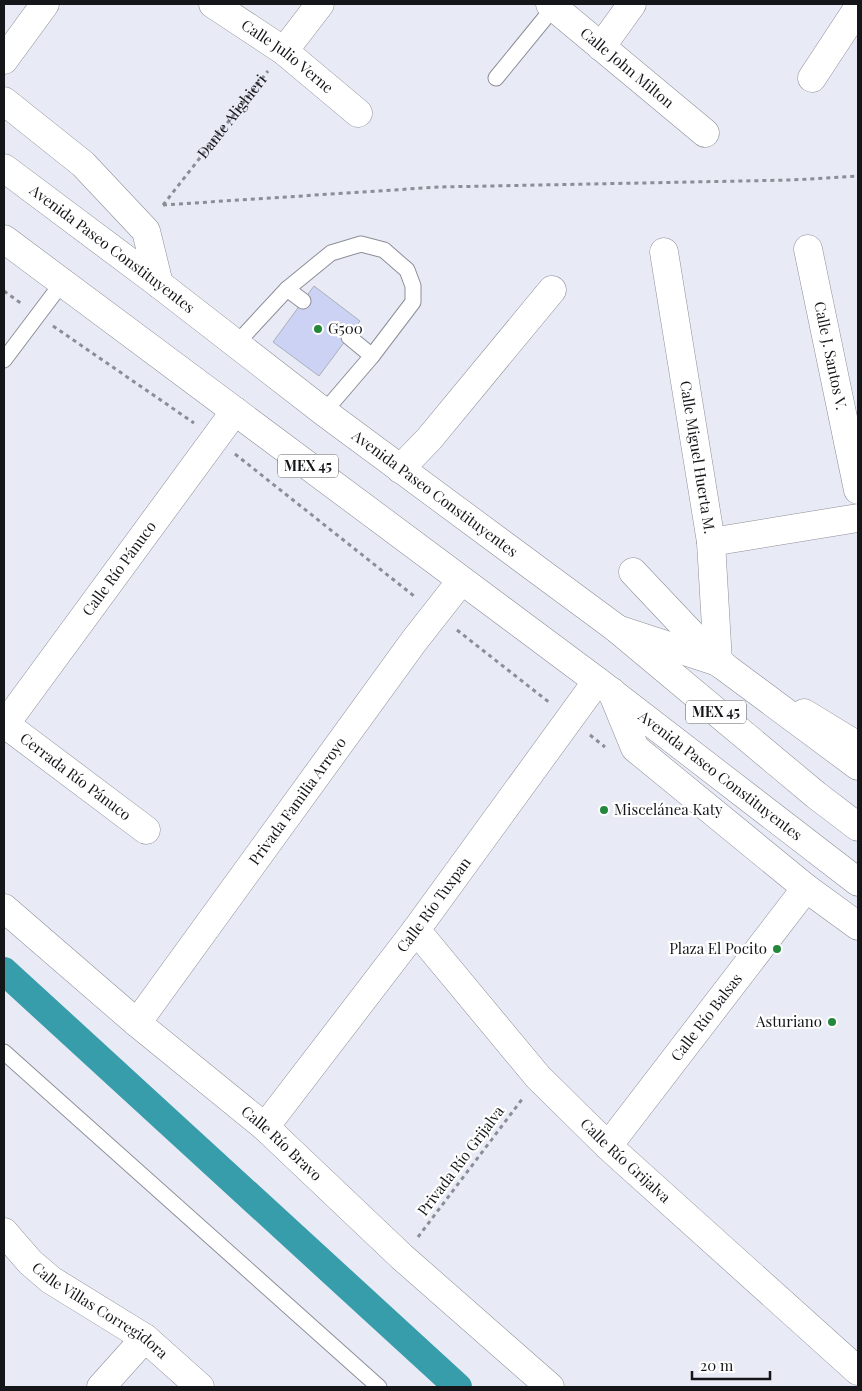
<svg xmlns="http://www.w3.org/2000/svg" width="862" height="1391" font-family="'Playfair Display',serif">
	<rect width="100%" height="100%" fill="#e8eaf5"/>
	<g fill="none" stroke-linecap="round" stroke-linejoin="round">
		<path stroke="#389daa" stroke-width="28" d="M4,971L458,1387"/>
	</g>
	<path fill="#cbd2f3" stroke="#acafb8" d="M314,286L360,321L319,376L273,342Z"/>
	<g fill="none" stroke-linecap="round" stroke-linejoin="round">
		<defs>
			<g id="lane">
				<path d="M496,78L554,7"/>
				<path d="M287,289L331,253L361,244L384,250L407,270L413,286V302L372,356"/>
				<path d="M236,344L287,289L303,301"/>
				<path d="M4,360L62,283"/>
				<path d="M324,412L372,356L349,337"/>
				<path d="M4,1052L379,1387"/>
			</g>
			<g id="street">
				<path id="s2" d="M213,4L284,51L358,113"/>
				<path id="s3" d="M550,4L705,133"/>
				<path d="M601,47L632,4"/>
				<path d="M284,51L320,4"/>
				<path d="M4,60L45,4"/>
				<path d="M812,78L858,8"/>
				<path id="s4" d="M808,249L858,490"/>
				<path id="s5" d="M664,252L711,542L718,662"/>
				<path d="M400,469L429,439L552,290"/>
				<path d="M711,542L858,518"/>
				<path d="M633,572L718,662L724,666"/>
				<path d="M804,713L858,746"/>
				<path id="s6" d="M5,724L146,830"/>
				<path id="s7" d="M4,726L235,411"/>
				<path id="s8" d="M4,908L137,1023L265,1127L402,1257L550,1387"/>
				<path id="s9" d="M416,930L538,1077L608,1146L858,1371"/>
				<path id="s10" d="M137,1023L414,641L461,581"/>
				<path id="s11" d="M265,1127L416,930L597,681"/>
				<path id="s12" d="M608,1146L806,888"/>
				<path id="s13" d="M4,1232L30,1262L51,1280L145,1338L200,1387"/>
				<path d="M101,1387L145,1338"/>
			</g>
			<g id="secondary">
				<path d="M4,101L83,164L146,231L159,284"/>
				<path d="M617,629L718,662L858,766"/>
				<path d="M612,692L635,748L806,888L858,926"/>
			</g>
			<g id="highway">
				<path id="s14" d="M4,168L159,284L324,412L616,628L816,795L858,827"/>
				<path id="s15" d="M4,239L597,681L858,882"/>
			</g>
		</defs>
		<use href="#lane" stroke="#8c8f98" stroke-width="17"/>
		<use href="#street" stroke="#8c8f98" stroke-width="29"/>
		<use href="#secondary" stroke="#8c8f98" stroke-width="29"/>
		<use href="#highway" stroke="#8c8f98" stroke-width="29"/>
		<g stroke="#8c8e96" stroke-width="3" stroke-dasharray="4 4" stroke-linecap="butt">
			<path d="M163,205L439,187L792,180L858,176"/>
			<path id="s1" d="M163,205L268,71"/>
			<path d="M4,291L22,304"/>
			<path d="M53,326L194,423"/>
			<path d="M235,454L414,596"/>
			<path d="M457,630L550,703"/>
			<path d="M590,735L605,747"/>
			<path d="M418,1237L523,1098"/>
		</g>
		<use href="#lane" stroke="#fff" stroke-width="15"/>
		<use href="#street" stroke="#fff" stroke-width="28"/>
		<use href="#secondary" stroke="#fff" stroke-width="28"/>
		<use href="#highway" stroke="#fff" stroke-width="28"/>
	</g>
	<g fill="#23873c" stroke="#fff" stroke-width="2">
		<circle cx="318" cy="329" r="5"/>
		<circle cx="604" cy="810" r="5"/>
		<circle cx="777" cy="949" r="5"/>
		<circle cx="832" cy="1022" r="5"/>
	</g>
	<g text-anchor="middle" stroke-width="4.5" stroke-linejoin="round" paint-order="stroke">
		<g fill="#fff" stroke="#5b5c5e" stroke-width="1">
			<rect x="278" y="454.5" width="60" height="23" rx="4"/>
			<rect x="686" y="700.5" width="60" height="23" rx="4"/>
		</g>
		<g font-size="14" font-weight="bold" fill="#151619">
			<text x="308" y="471">MEX 45</text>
			<text x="716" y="717">MEX 45</text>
		</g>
		<g font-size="15" fill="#151619" stroke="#fff">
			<text dy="5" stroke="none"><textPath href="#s2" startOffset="91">Calle Julio Verne</textPath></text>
			<text dy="5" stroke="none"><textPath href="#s3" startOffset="100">Calle John Milton</textPath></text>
			<text dy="5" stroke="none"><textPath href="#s1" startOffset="112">Dante Alighieri</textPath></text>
			<text dy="5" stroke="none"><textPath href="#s14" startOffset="135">Avenida Paseo Constituyentes</textPath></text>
			<text dy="5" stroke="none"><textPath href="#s4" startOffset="109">Calle J. Santos V.</textPath></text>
			<text dy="5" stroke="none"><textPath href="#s5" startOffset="208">Calle Miguel Huerta M.</textPath></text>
			<text dy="5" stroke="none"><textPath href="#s14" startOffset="540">Avenida Paseo Constituyentes</textPath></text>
			<text dy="5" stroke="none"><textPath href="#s7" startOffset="195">Calle Río Pánuco</textPath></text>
			<text dy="5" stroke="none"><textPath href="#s15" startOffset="895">Avenida Paseo Constituyentes</textPath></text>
			<text dy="5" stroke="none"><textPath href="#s6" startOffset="88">Cerrada Río Pánuco</textPath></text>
			<text dy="5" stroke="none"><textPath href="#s10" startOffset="274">Privada Familia Arroyo</textPath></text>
			<text dy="5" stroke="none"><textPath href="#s11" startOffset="279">Calle Río Tuxpan</textPath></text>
			<text dy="5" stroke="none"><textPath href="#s12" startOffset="162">Calle Río Balsas</textPath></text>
			<text dy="5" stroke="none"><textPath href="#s8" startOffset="364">Calle Río Bravo</textPath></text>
			<text transform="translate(461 1161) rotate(-53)" y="5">Privada Río Grijalva</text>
			<text dy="5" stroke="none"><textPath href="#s9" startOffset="312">Calle Río Grijalva</textPath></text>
			<text dy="5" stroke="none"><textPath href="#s13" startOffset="125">Calle Villas Corregidora</textPath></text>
		</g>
		<g font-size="15" fill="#151619" stroke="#fff" text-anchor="start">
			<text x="328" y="334">G500</text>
			<text x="614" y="815">Miscelánea Katy</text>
			<text x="767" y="954" text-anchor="end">Plaza El Pocito</text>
			<text x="822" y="1027" text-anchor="end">Asturiano</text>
		</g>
	</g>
	<rect width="862" height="1391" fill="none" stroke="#151619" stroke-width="10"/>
	<path d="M692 1371v8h78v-8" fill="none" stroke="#151619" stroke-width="2.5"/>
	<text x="700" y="1371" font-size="15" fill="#151619" stroke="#ffffff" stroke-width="4" paint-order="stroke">20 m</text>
</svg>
